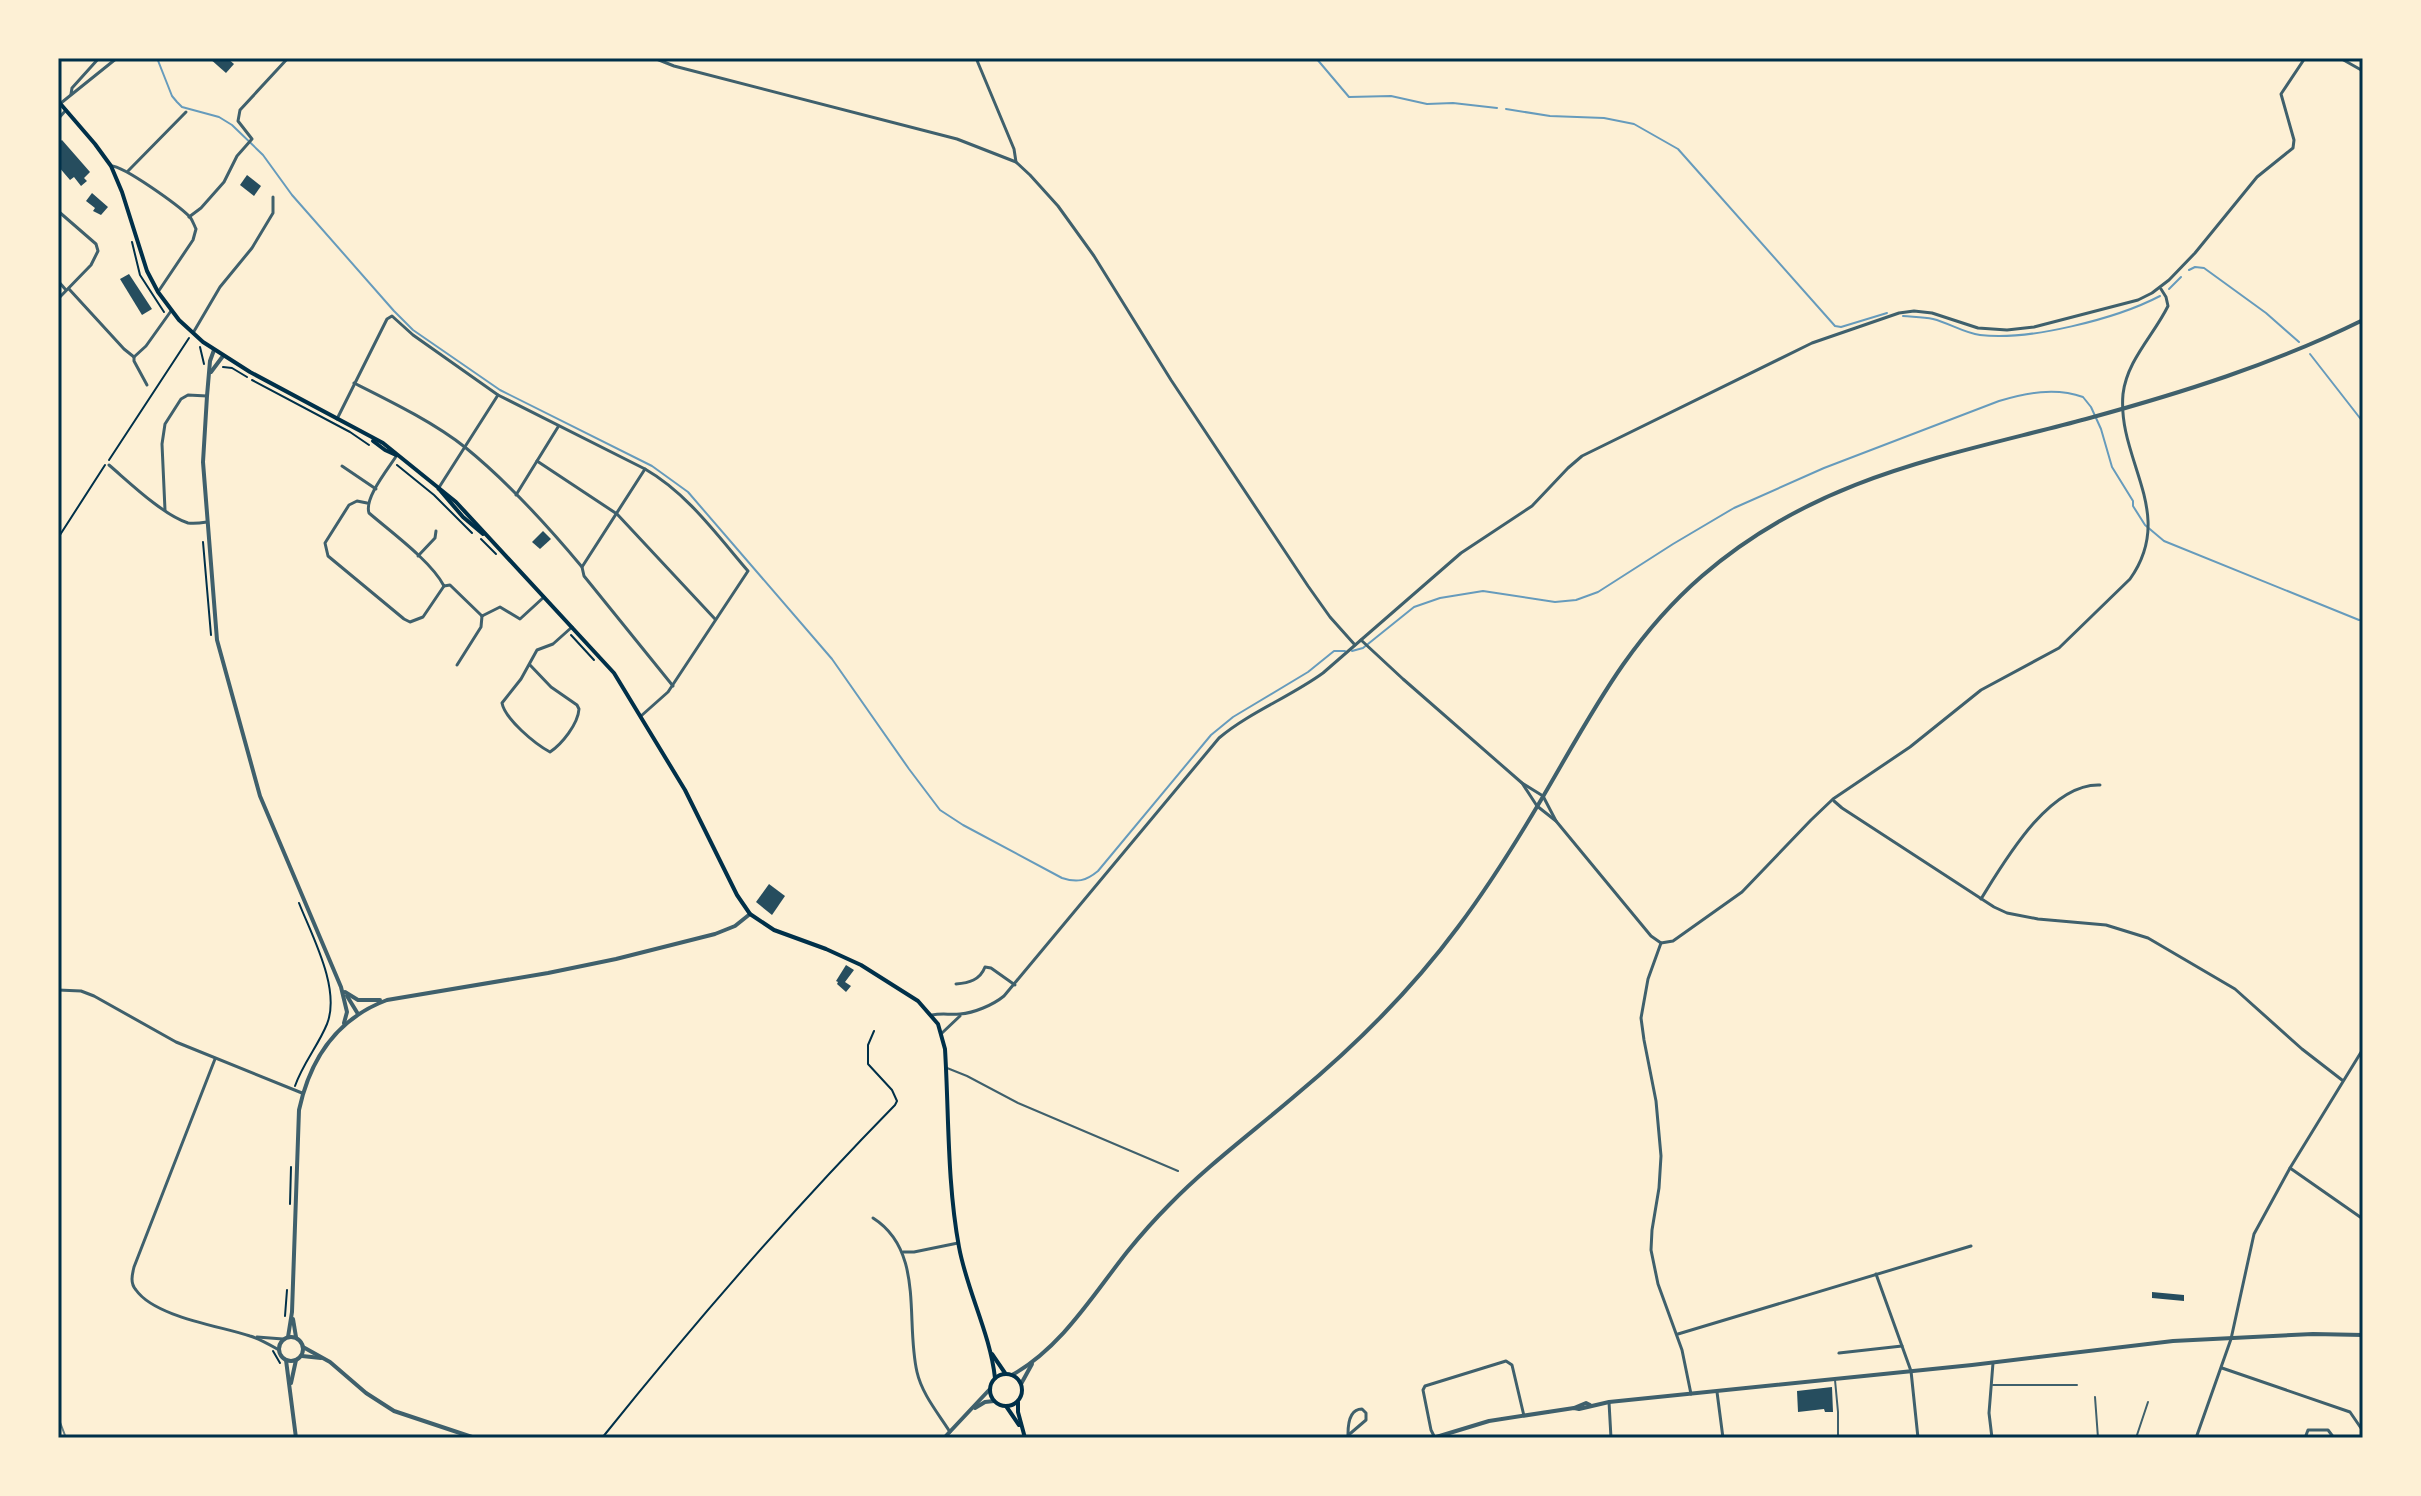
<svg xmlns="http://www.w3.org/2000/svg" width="2421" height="1496" font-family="Mulish,sans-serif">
	<rect width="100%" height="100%" fill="#fdf0d5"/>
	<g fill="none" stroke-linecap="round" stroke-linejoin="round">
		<g stroke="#669bbc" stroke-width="2">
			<path d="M157,58L172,96L177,102L182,107L219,117L232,125L263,155L292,195L394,311L413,330L500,390L652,466L688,492L832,659L909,769L940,810L963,825L1062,878C1077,883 1086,881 1098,871L1211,735L1233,717L1308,672L1334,651H1345"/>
			<path d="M1316,58L1349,97L1391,96L1427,104L1453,103L1497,108"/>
			<path d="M1506,109L1550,116L1604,118L1634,124L1678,149L1835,326L1841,327L1887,313"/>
			<path d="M2189,270L2195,267L2204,268L2266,313L2299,342"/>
			<path d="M2169,289L2181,277"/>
			<path d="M1903,316C1913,317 1923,317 1933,319C1949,323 1964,333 1980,335C2028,341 2116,319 2160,296"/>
			<path d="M2310,354L2363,422"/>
			<path d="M1352,651L1363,648L1414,607L1440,598L1483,591L1555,602L1576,600L1598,592L1673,544L1734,508L1824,468L1999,401C2026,393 2055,387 2083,397L2091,407L2101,429L2112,467L2133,501V506L2145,525L2164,541L2359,620"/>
		</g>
	</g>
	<g fill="#264d5e">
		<path d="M209,58H227L234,64L226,73Z"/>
		<path d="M62,140L90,172L84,178L87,181L81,186L74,177L70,180L58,166V143Z"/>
		<path d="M247,175L261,186L254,196L240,185Z"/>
		<path d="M92,193L108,207L101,215L93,211L95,208L86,201Z"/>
		<path d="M129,274L152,309L142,315L120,279Z"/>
		<path d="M543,531L551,539L540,549L532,542Z"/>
		<path d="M769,884L785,896L772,915L756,902Z"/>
		<path d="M846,965L854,970L845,982L851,986L846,992L837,984L838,982L836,981Z"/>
		<path d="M2152,1292L2184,1295V1301L2152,1298Z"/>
		<path d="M1832,1387L1833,1412H1825L1824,1409L1798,1412L1797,1391Z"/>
	</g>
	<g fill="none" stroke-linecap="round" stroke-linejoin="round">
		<g stroke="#003049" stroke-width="2">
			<path d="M132,242L140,275L164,312"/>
			<path d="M200,347L204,364"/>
			<path d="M223,367L232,368L247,377"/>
			<path d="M252,380L350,432L369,445"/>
			<path d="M109,460L189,338"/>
			<path d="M397,465L434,495L472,533"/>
			<path d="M58,538L105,465"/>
			<path d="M481,539L496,554"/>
			<path d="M203,542L211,635"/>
			<path d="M571,635L594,660"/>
			<path d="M295,1086C303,1063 318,1046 327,1024C341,989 312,936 299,903"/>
			<path d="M290,1204L291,1167"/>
			<path d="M285,1316L287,1290"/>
			<path d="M273,1351L280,1363"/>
			<path d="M602,1438C695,1322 791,1211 895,1105L897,1101L892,1090L868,1064V1045L874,1031"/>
		</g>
		<g stroke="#3f606c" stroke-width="2">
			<path d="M947,1068L967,1076L1018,1103L1178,1171"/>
			<path d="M1835,1380L1838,1412V1438"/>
			<path d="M1993,1385H2077"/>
			<path d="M2095,1397L2098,1438"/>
			<path d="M2136,1438L2148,1402"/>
		</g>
		<g stroke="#3f606c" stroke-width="3">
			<path d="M654,58L674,66L957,139L1016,162L1030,175L1058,206L1094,256L1171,380L1308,586L1330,617L1355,645"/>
			<path d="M976,58L1014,149L1016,162"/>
			<path d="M2340,58L2363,71"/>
			<path d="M71,94L72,88L99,58"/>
			<path d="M61,103L117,58"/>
			<path d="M58,119L66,110"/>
			<path d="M111,166C124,166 178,205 190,217C193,221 194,225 196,229L193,240L158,292"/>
			<path d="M128,171L186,112"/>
			<path d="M58,211L96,244L98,251L91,265L58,299"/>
			<path d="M189,217L201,208L224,182L237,156L252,139L238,121L240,110L288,58"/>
			<path d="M58,281L66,290"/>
			<path d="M69,289L124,349L134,357L146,346L171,311"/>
			<path d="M193,333L220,287L252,248L273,213V197"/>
			<path d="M134,357V361L147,385"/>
			<path d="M354,383C390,401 435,423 466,448C509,483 547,525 582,567L584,576L673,686"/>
			<path d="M337,419L387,319L392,316L413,335L498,395L645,469C687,493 717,535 748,571L668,692L641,716"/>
			<path d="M397,455C388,469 364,498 369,513C391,532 431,561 444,586L450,585L482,616"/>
			<path d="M537,461L617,514L715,619"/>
			<path d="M109,465C129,482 163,515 188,523C194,524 201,523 207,522"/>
			<path d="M342,466L376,489"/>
			<path d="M438,489L498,395"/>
			<path d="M516,495L558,427"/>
			<path d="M367,503L357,501L349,505L325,543L328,556L404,619L410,622L423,617L444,586"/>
			<path d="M165,510L162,444L165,424L181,399L188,395L207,396"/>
			<path d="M418,556L435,538L436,531"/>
			<path d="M582,567L645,469"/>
			<path d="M482,616L500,607L520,619L544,597"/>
			<path d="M1361,640L1403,679L1522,783L1543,796L1556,821L1651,936L1661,943L1673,941L1742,892L1811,820L1833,799L1910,747L1981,690L2059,648L2130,579C2177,513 2117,461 2123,394C2127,360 2154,335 2168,306L2166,297L2161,289"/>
			<path d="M457,665L481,627L482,616"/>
			<path d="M530,665L551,687L577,705L579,709C578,724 562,744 550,752C535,744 505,719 502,703L521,679L537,650L553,644L572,627"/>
			<path d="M1522,783L1537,806L1556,821"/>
			<path d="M1834,801L1842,808L1994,907L2007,913L2038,919L2106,925L2148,938L2235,989L2302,1049L2342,1080"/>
			<path d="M1981,899C2004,862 2049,783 2100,785"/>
			<path d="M1661,943L1648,979L1641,1018L1644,1040L1656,1101L1661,1156L1659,1188L1652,1230L1651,1250L1658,1284L1682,1350L1691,1394"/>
			<path d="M956,984C969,983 980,980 985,967L991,968L1015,985"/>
			<path d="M58,990L81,991L94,996L176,1042L302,1093"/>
			<path d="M932,1015C942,1013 950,1015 960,1014C974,1013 993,1005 1004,996L1219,738C1250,712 1290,697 1323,673L1461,553L1532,506L1568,468L1582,456L1812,343L1899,313L1914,311L1932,313L1978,328L2007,330L2034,327L2138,300L2152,293L2169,280L2195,253L2257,177L2293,148L2294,140L2281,94L2305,58"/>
			<path d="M942,1033L960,1016"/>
			<path d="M215,1059L134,1267C132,1275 130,1283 136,1290C155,1317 220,1326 250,1336C260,1339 270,1345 279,1350"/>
			<path d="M2290,1168L2363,1219"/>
			<path d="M873,1218C925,1251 905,1321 917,1372C922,1394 938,1413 950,1432"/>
			<path d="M903,1252H914L958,1243"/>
			<path d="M1876,1274L1911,1371L1918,1438"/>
			<path d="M1678,1334L1971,1246"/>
			<path d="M257,1337L283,1339"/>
			<path d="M1839,1353L1902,1346"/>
			<path d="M2222,1368L2350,1412L2363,1431"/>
			<path d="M1717,1392L1723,1438"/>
			<path d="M1609,1402L1611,1438"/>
			<path d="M1345,1438L1366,1420V1413L1362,1409C1349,1409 1348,1424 1348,1434"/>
			<path d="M1435,1438L1431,1430L1423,1390L1425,1386L1506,1361L1512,1365L1524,1416"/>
			<path d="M1992,1438L1989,1413L1993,1363"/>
			<path d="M2196,1438L2231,1339L2254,1234L2290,1168L2363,1049"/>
			<path d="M2305,1438L2308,1430H2328L2334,1438"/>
		</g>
		<g stroke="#3f606c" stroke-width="4">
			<path d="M214,350L210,361L207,396L203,462L217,640L260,796L341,987L347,1012L344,1023"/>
			<path d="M211,372L223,356"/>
			<path d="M345,992L358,1000H380"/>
			<path d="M347,996L358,1014"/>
			<path d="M293,1319L296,1337"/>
			<circle cx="291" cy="1349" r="12"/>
			<path d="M288,1337L292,1312L299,1110C310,1059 336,1019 387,1000L548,973L616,959L715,934L735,926L750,914"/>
			<path d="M303,1347L330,1362L366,1393L394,1411L475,1438"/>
			<path d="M302,1356L321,1358"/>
			<path d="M286,1360L296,1438"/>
			<path d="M1012,1375C1061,1348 1093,1295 1127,1252C1140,1236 1154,1220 1169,1205C1208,1165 1254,1131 1297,1094C1356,1045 1412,989 1458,927C1488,887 1515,844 1541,800C1590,717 1627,641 1702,576C1818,476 1944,457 2086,419C2181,393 2274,364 2363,320"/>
			<path d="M291,1383L296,1360"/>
			<path d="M1021,1384L1032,1364"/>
			<path d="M975,1408L985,1402L994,1401"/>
			<path d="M1574,1408L1586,1403L1590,1405"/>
			<path d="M944,1438L990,1389"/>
			<path d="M1433,1438L1489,1421L1574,1408L1579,1409L1609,1402L1972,1365L2173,1341L2313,1334L2363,1335"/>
		</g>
		<g stroke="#003049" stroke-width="4">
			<path d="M58,101L95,144L111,166L122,192L147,271L158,292L179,320L203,342L250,372L383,443L456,502L614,673L685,790L737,895L750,914L774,930L826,949L861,965L918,1001L938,1024L945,1049C949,1115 947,1182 959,1247C967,1291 990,1333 995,1378"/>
			<path d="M373,441L385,450L396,455"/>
			<path d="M439,489L463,517L483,534"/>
			<path d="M992,1354L1005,1373"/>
			<circle cx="1006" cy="1390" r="16"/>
			<path d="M1018,1402V1412L1025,1438"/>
			<path d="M1006,1406L1019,1425"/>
		</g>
		<path stroke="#657d81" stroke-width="2" d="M58,1417L66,1438"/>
	</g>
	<rect width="2421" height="1496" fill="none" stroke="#fdf0d5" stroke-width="120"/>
	<rect x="60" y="60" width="2301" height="1376" fill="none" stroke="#003049" stroke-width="3"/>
</svg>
